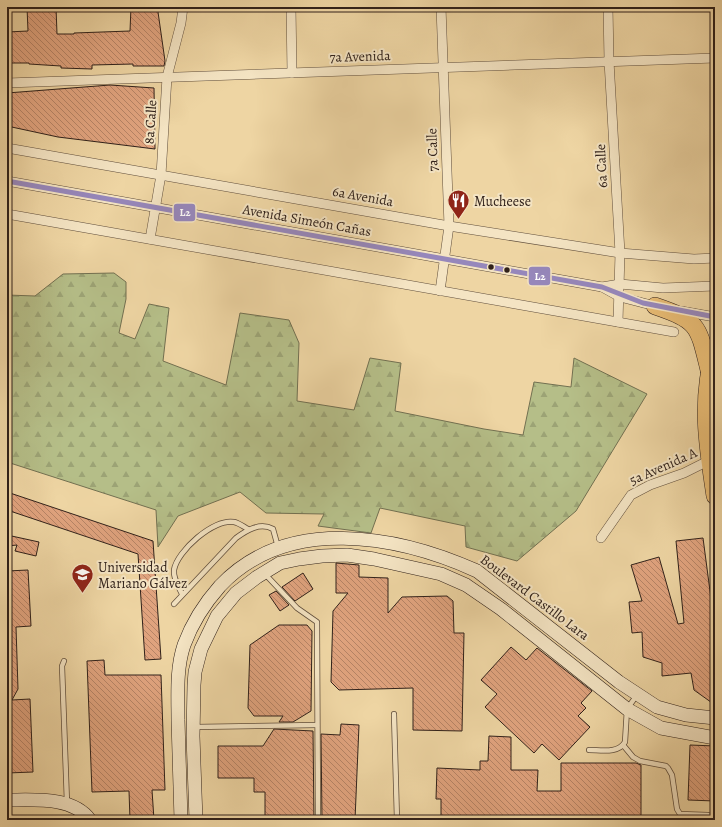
<svg xmlns="http://www.w3.org/2000/svg" width="722" height="827" font-family="Alegreya,serif">
	<defs>
		<pattern id="forest-firs" width="22" height="20" patternUnits="userSpaceOnUse"><rect width="22" height="20" fill="#b5be88"/><path d="M5 1l3.5 6h-7zM16 11l3.5 6h-7z" fill="#9ca375"/></pattern>
		<pattern id="building-back-hatch" width="6" height="6" patternUnits="userSpaceOnUse"><rect width="6" height="6" fill="#e0a37e"/><path d="M-1 5l2 2M0 0l6 6M5-1l2 2" fill="none" stroke="#b68466"/></pattern>
	</defs>
	<rect width="100%" height="100%" fill="#eed5a3"/>
	<filter id="stains"><feTurbulence type="fractalNoise" baseFrequency=".005" numOctaves="4"/><feColorMatrix values="0 0 0 0 .2 0 0 0 0 .09 0 0 0 0 .02 0 0 0 .5 -.17"/></filter>
	<radialGradient id="worn" r=".72"><stop offset=".6" stop-color="#630" stop-opacity="0"/><stop offset="1" stop-color="#630" stop-opacity=".3"/></radialGradient>
	<path fill="url(#forest-firs)" stroke="#727051" d="M114,273L126,282V299L119,333L135,339L149,304L169,308L163,361L226,385L240,313L289,320L299,343L297,401L354,410L370,358L401,363L395,411L484,429L523,435L534,382L571,387L574,358L647,394L576,511L517,561L466,547L465,526L380,508L371,533L318,526L324,514L266,513L240,492L178,516L158,547L156,510L7,462V295L35,296L63,274Z"/>
	<g fill="url(#building-back-hatch)" stroke="#30211a">
		<path d="M27,7H56L57,34H74V33L130,31L131,7H160L158,12L165,61L164,66H133V64L92,65V69L61,68V66L29,64V63H7V32L28,31Z"/>
		<path d="M110,85L154,88L155,149L58,137L7,126V93Z"/>
		<path d="M7,492L153,541L161,659L145,660L138,554L7,510Z"/>
		<path d="M7,535L39,542L36,556L15,551L17,545L7,546Z"/>
		<path d="M703,538L715,629V705L694,690L691,673L662,676V663L643,657L642,632L632,633L629,602L642,601L631,565L659,557L678,624L684,623L676,541Z"/>
		<path d="M336,563L359,565V577L388,578V613L402,597L447,596L453,601L454,633H464L462,731L413,730V688L339,690L331,682L333,611L348,593H336Z"/>
		<path d="M28,570L31,626L16,627L18,689L12,700L30,699L33,772L7,773V571Z"/>
		<path d="M303,573L313,589L295,601L282,587Z"/>
		<path d="M276,591L289,605L280,611L269,595Z"/>
		<path d="M279,625H307L312,631L311,711L293,722H279L283,716H254L248,708L250,645Z"/>
		<path d="M511,647L526,660L537,648L592,691L581,703L586,708L578,716L590,727L559,760L542,744L534,753L485,707L497,694L481,680Z"/>
		<path d="M104,660L105,675H161L165,790H152L154,820H130L129,791L92,792L87,661Z"/>
		<path d="M341,724L359,725L355,820H322L321,734L340,735Z"/>
		<path d="M274,729L313,731L314,820H265V792H254V778H218V746H263Z"/>
		<path d="M489,736L511,737V770H538L537,791H561V763H636L641,765V820H441V799H436L437,768L480,770V761H488Z"/>
		<path d="M690,745L715,746V801L688,800Z"/>
	</g>
	<g fill="none" stroke-linecap="round" stroke-linejoin="round">
		<defs>
			<g id="lane">
				<path d="M265,574L297,608L317,622L318,820"/>
				<path d="M182,594C179,587 173,579 174,570C177,551 214,518 234,522C239,523 244,527 248,529"/>
				<path d="M174,604L236,538C247,530 260,522 273,529L278,547"/>
				<path d="M64,661L62,666L67,803"/>
				<path d="M394,714L397,820"/>
				<path d="M194,727L317,725"/>
				<path d="M623,745L633,757L640,761L666,766L668,768L672,775L677,809L680,814L708,815"/>
				<path d="M589,750C601,750 618,754 625,742L627,709L637,695"/>
			</g>
			<g id="street">
				<path d="M291,7L292,73"/>
				<path d="M608,7L609,61L620,253L618,322"/>
				<path d="M7,83L715,58"/>
				<path d="M7,148L449,226L620,253L694,259L715,258"/>
				<path d="M7,181L602,287L620,297L659,307"/>
				<path d="M7,214L674,332"/>
				<path d="M150,239L161,175L167,77L181,23L183,7"/>
				<path d="M602,287L620,284L663,288L715,286"/>
				<path d="M440,291L449,226L441,7"/>
				<path d="M681,311L715,317"/>
				<path d="M601,538L631,495L650,485L684,473L710,460"/>
			</g>
			<g id="secondary">
				<path d="M7,800C33,800 73,796 90,820"/>
				<path d="M181,820C180,787 179,753 178,720C178,695 176,669 184,645C192,623 204,604 220,586C287,515 397,535 477,571L619,682L657,707L686,715L715,718"/>
				<path d="M196,820L193,736L194,685L195,672L201,649L217,616L236,593L257,577L280,563L299,559L322,556L347,555L374,559L441,574L466,585L501,609L627,709L661,728L715,738"/>
			</g>
			<g id="highway">
				<path d="M655,306C699,321 698,325 709,370"/>
				<path d="M715,348C700,400 707,444 715,496"/>
			</g>
		</defs>
		<use href="#lane" stroke="#604e3c" stroke-width="6"/>
		<use href="#street" stroke="#604e3c" stroke-width="10"/>
		<use href="#secondary" stroke="#30211a" stroke-width="14"/>
		<use href="#highway" stroke="#30211a" stroke-width="18"/>
		<use href="#lane" stroke="#f4e4c3" stroke-width="4.5"/>
		<use href="#street" stroke="#f4e4c3" stroke-width="9"/>
		<use href="#secondary" stroke="#f4e4c3" stroke-width="13"/>
		<use href="#highway" stroke="#e7ba72" stroke-width="17"/>
		<defs>
			<path id="bus-1" d="M7,181L602,287L643,303L715,317"/>
		</defs>
		<use href="#bus-1" stroke="#f4e4c3" stroke-width="8"/>
		<use href="#bus-1" stroke="#9687bb" stroke-width="5"/>
	</g>
	<defs>
		<symbol id="restaurant-pin" viewBox="-11 -11 22 30"><path d="M0 17L-7.5 6A9.5 9.5 0 1 1 7.5 6Z" fill="#8f2418" stroke="#f4e4c3"/><path d="M-5-6h1v4h1v-4h1v4h1v-4h1v5L-1.5 .5V6h-2V.5L-5-1ZM5-6V6H3V1.5H1.5Q1.5-4 5-6Z" fill="#fff"/></symbol>
		<symbol id="university-pin" viewBox="-11 -11 22 30"><path d="M0 17L-7.5 6A9.5 9.5 0 1 1 7.5 6Z" fill="#8f2418" stroke="#f4e4c3"/><path d="M0-5L7-2L0 1L-7-2ZM-4 1L0 2.5L4 1V4Q0 6-4 4Z" fill="#fff"/></symbol>
	</defs>
	<g fill-rule="evenodd">
		<use href="#restaurant-pin" x="446" y="188" width="25" height="34"/>
		<use href="#university-pin" x="70" y="562" width="25" height="34"/>
	</g>
	<g fill="#30211a" stroke="#f4e4c3" stroke-width="1.5">
		<circle cx="491" cy="267" r="3.5"/>
		<circle cx="507" cy="270" r="3.5"/>
	</g>
	<g text-anchor="middle" stroke-width="4" stroke-linejoin="round" paint-order="stroke">
		<g font-size="14" fill="#30211a" stroke="#f4e4c3">
			<text transform="translate(360 56) rotate(-2)" y="5">7a Avenida</text>
			<text transform="translate(150 122) rotate(-86)" y="5">8a Calle</text>
			<text transform="translate(432 150) rotate(-92)" y="5">7a Calle</text>
			<text transform="translate(601 166) rotate(-93)" y="5">6a Calle</text>
			<text transform="translate(363 196) rotate(10)" y="5">6a Avenida</text>
			<text transform="translate(307 220) rotate(10)" y="5">Avenida Simeón Cañas</text>
			<text transform="translate(663 466) rotate(-24)" y="5">5a Avenida A</text>
			<text transform="translate(535 597) rotate(37)" y="5">Boulevard Castillo Lara</text>
		</g>
		<g font-size="14" fill="#30211a" stroke="#f4e4c3" text-anchor="start">
			<text x="474" y="206">Mucheese</text>
			<text x="98" y="572">Universidad<tspan x="98" dy="16">Mariano Gálvez</tspan></text>
		</g>
	</g>
	<g stroke="#f4e4c3" stroke-width="1.5">
		<rect x="173" y="203" width="23" height="19" rx="4" fill="#9687bb"/>
		<rect x="528" y="266" width="23" height="20" rx="4" fill="#9687bb"/>
	</g>
	<g font-size="11" text-anchor="middle" font-weight="bold" fill="#fff">
		<text x="185" y="216">L2</text>
		<text x="540" y="280">L2</text>
	</g>
	<rect width="722" height="827" fill="none" stroke="#eed5a3" stroke-width="24"/>
	<rect x="8" y="8" width="706" height="811" fill="none" stroke="#30211a" stroke-width="2"/>
	<rect x="12" y="12" width="698" height="803" fill="none" stroke="#30211a"/>
	<rect width="100%" height="100%" filter="url(#stains)"/>
	<rect width="100%" height="100%" fill="url(#worn)"/>
</svg>
